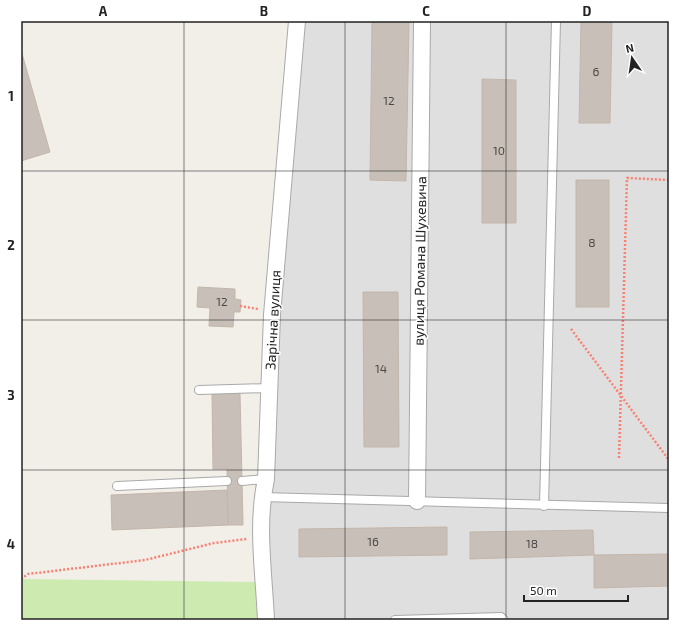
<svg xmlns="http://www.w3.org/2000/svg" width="690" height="641" font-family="'Exo 2',sans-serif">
	<rect width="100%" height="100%" fill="#f2efe9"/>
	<path fill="#e0dfdf" d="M297,21H669V620H266L261,538Z"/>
	<path fill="#cdebb0" d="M21,579L265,582L266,620H21Z"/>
	<g fill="#c7bfb8" stroke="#c4b6ab">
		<path d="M372,21L409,22L406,181L370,180Z"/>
		<path d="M581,21H612L610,123H579Z"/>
		<path d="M21,50L50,152L21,161Z"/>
		<path d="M482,79L516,80V223H482Z"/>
		<rect x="576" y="180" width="33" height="127"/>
		<path d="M198,287L235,289V299L241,300L240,312H234L233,327L209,326L210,308L197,307Z"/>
		<path d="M363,292H398L399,447H364Z"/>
		<path d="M240,393L243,525H228L227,469H213L212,394Z"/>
		<path d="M227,490L228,525L112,530L111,495Z"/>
		<path d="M447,527V555L299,557V529Z"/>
		<path d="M593,530L594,555L470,559V532Z"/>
		<path d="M669,554V586L594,588V555Z"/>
	</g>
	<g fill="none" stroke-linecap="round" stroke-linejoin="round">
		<defs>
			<g id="service">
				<path d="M199,390L269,388"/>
				<path d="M242,481L266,479"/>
				<path d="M117,486L227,481"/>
				<path d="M262,497L669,508"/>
				<path d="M544,506L556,21"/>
				<path d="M395,620L501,617L504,620"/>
			</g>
			<g id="minor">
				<path d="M417,501L422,21"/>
				<path d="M266,620C264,573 256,525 266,479L272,315L297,21"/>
			</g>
		</defs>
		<use href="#service" stroke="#a9a9a9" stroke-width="10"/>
		<use href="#minor" stroke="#a9a9a9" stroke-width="18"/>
		<g stroke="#fa8072" stroke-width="2.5" stroke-dasharray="2 2" stroke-linecap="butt">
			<path d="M240,306L258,309"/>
			<path d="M571,329L669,460"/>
			<path d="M619,458L627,178L669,180"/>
			<path d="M21,579L28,574L145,560L214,543L247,539"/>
		</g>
		<use href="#service" stroke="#fff" stroke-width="8"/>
		<use href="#minor" stroke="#fff" stroke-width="16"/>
	</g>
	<path fill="none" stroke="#222" stroke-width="1" stroke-opacity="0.55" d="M184,21V620M345,21V620M506,21V620M21,171H669M21,320H669M21,470H669"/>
	<g text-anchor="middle" stroke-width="3" stroke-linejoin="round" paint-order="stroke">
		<g font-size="12" fill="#4b4948">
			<text x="596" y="76">6</text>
			<text x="389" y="105">12</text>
			<text x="499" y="155">10</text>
			<text x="592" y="247">8</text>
			<text x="222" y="306">12</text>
			<text x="381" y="373">14</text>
			<text x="373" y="546">16</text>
			<text x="532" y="548">18</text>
		</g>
		<g font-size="14" fill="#222" stroke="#fff">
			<text transform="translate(420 261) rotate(-89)" y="5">вулиця Романа Шухевича</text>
			<text transform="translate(273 320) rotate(-87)" y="5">Зарічна вулиця</text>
		</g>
	</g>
	<rect width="690" height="641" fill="none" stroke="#ffffff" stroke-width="44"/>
	<g transform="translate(632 58) rotate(347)" stroke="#ffffff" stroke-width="3" paint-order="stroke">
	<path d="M0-3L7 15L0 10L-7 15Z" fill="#222222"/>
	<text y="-6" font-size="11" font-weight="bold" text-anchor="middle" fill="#222222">N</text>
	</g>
	<path d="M524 595v6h104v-6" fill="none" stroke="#222222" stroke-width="2"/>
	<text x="530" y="595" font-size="12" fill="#222222" stroke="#ffffff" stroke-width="3" paint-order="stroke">50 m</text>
	<rect x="22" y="22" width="646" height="597" fill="none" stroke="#222" stroke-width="1.5"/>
	<g font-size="13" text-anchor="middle" font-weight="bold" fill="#222">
		<text x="103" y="16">A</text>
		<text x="264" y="16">B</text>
		<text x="426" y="16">C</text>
		<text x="587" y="16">D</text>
		<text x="11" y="101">1</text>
		<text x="11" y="250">2</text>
		<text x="11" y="400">3</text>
		<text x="11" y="549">4</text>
	</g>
</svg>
